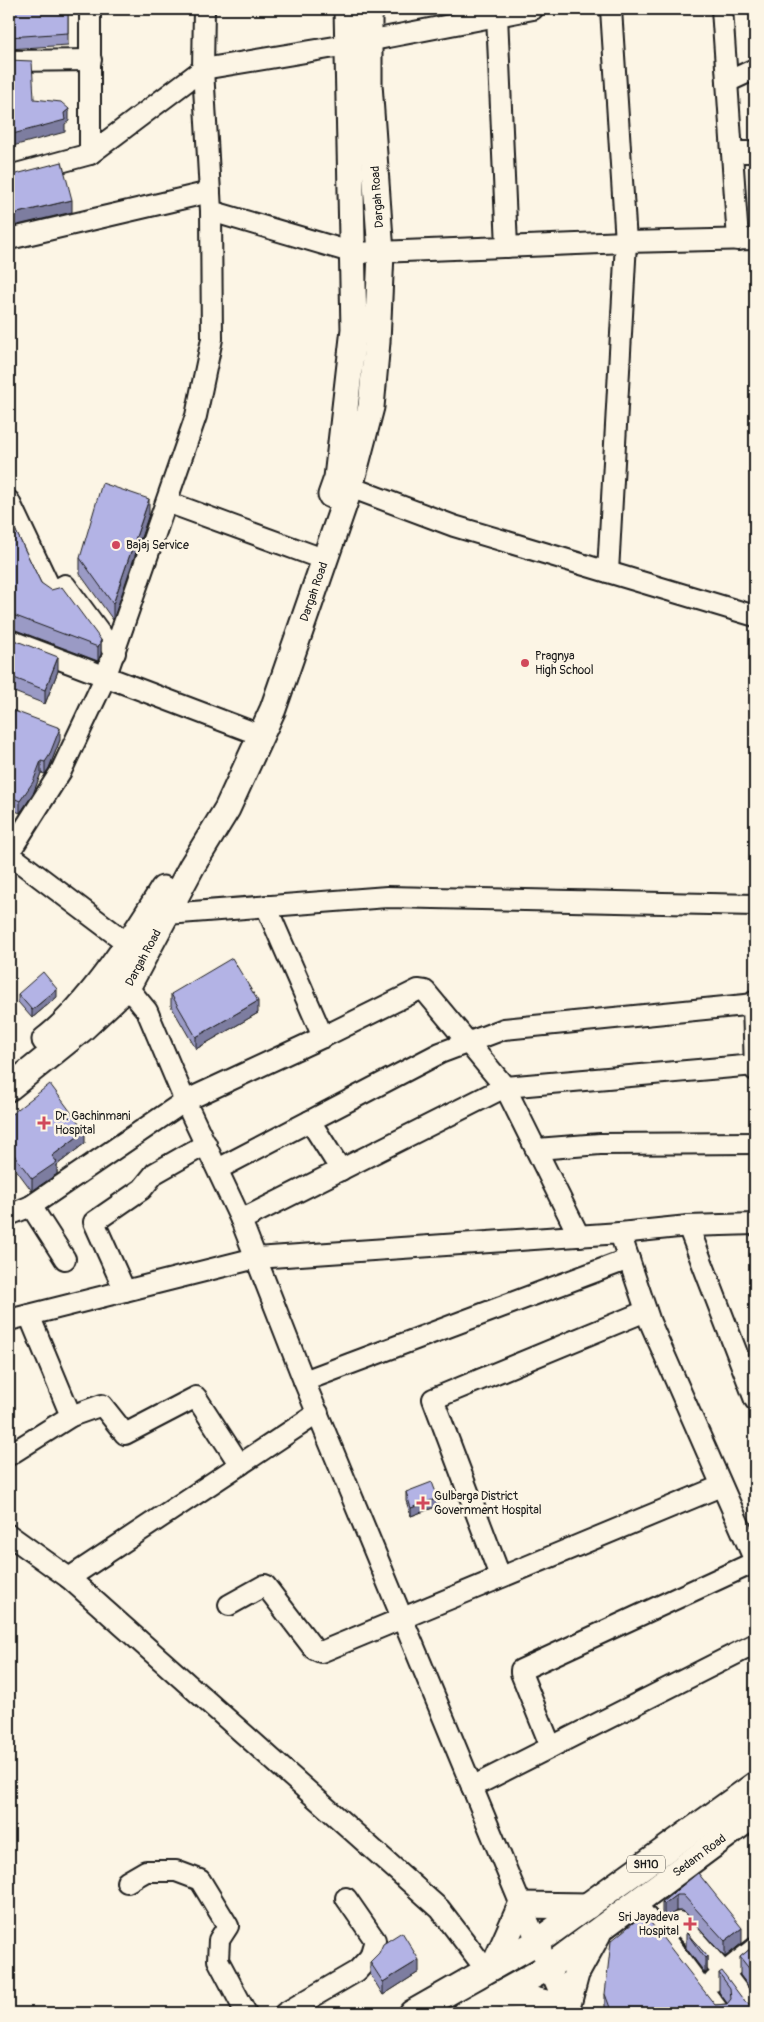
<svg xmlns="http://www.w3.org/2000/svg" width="764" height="2022" font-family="Pangolin,sans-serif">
	<rect width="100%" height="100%" fill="#fcf5e5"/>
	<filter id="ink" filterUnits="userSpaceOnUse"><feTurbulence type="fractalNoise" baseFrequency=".02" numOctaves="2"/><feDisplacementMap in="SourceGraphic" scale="10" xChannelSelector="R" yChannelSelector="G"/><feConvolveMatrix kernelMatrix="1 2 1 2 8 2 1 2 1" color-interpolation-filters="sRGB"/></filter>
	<g filter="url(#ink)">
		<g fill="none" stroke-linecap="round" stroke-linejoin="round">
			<defs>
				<g id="minor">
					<path d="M204,9L203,69L211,211L354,253L626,242L755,239"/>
					<path d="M722,9L738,240"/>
					<path d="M497,15L507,247"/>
					<path d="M9,61L91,60"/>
					<path d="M727,82L755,69"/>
					<path d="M732,152H755"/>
					<path d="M90,154V9"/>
					<path d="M9,176L90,154L203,69L347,45L533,9"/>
					<path d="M9,239L210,192"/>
					<path d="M350,487L454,526L755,616"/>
					<path d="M9,501L52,592L65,585L115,653"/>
					<path d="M167,502L312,555"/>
					<path d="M608,572L626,242L611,9"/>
					<path d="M9,640L247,730"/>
					<path d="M9,853L61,771L105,678L196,416L212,339L211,211"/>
					<path d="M9,854L127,943"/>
					<path d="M167,914L387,897L755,905"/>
					<path d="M118,976L147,1011L185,1101L241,1220L304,1381L521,1905L569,2013"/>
					<path d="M755,1001L753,1004L755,1070"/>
					<path d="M323,1037L418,990L425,991L505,1087L579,1236"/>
					<path d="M310,1121L341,1170"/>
					<path d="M537,1149L600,1144L755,1143"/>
					<path d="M218,1169L440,1053L504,1029L755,1004"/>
					<path d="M31,1206L65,1259"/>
					<path d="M9,1215L31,1206L185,1101L323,1037L266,906"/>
					<path d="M241,1220L505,1087L755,1065"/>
					<path d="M688,1226L755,1400"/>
					<path d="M620,1233L688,1226L755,1224"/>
					<path d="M125,1291L94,1222L142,1189L155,1173L206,1144"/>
					<path d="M9,1320L256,1258L620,1233L650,1322L755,1561"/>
					<path d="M304,1381L629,1259"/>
					<path d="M71,1416L102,1405L125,1434L196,1397L240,1465"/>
					<path d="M9,1455L71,1416L29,1315"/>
					<path d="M9,1535L69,1578L440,1909L487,1971"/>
					<path d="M500,1576L433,1399L646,1311"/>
					<path d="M69,1578L318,1413"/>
					<path d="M229,1605L265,1585L314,1649L321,1652L721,1486"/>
					<path d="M551,1747L521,1673V1670L755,1562"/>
					<path d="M472,1787L755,1644"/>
					<path d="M127,1882L146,1871H176L200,1880L228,1926L219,1940L218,1960L246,2013"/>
					<path d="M635,1903L663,1937L679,1922L724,1973L754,2013"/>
					<path d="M663,1937L720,2013"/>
					<path d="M714,1981L755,1948"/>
					<path d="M285,2013L357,1971L370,1957L375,1940L346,1898"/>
				</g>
				<g id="major">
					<path d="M331,495L337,478L354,329L347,9"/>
					<path d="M45,1040C87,1008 135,935 163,889"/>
					<path id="s1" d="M9,1088L81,1030L128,986L192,866L227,809L273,709L350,487L371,407L377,342L381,253L369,84V9"/>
					<path d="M494,1966L521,1905L588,1906"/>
					<path d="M496,1996L525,1998L567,2008L576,1974L598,1934"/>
					<path d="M412,2013L537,1942L755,1785"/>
					<path id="s2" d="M466,2013L549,1967L755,1814"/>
				</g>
			</defs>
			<use href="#minor" stroke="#1c1c1c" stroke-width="24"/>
			<use href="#major" stroke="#1c1c1c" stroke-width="29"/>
			<use href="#minor" stroke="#fcf5e5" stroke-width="20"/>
			<use href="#major" stroke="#fcf5e5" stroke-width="25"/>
		</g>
		<g fill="#9a9ac5" stroke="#1c1c1c">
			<path d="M9,9H68V45L9,49Z"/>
			<path d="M149,514L113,620L80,574V558Z"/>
			<path d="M9,517L41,583L101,640V654L98,661L13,629H9Z"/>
			<path d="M9,638L58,671L45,704L9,690Z"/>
			<path d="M9,709L60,740L49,768L45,774L41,773L33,794L20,813L9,808Z"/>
			<path d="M18,994L57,997L32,1018L18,1002Z"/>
			<path d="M171,994L258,1013L196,1049L171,1006Z"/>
			<path d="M9,1116L85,1143L57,1165V1174L32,1191L9,1160Z"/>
			<path d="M406,1492L438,1506L411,1516L406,1501Z"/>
			<path d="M698,1873L742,1943L725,1957L683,1911H676L664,1920L662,1918V1902Z"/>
			<path d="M686,1932L707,1956V1972L705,1973L686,1948Z"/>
			<path d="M755,1945V1995L740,1975V1957Z"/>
			<path d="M370,1962L419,1972L383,1995L370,1974Z"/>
			<path d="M719,1973L755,2013H605V1994L715,2005L727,2004V2003L719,1992Z"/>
		</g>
		<g fill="#7d7da0" stroke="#1c1c1c">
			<path d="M69,109V121L65,124V132L9,147V135L64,113Z"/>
			<path d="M72,200V212L9,227V215Z"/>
			<path d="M149,499V514L113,620V604Z"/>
			<path d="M101,640V654L98,661V647Z"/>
			<path d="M58,657V671L45,704V690Z"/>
			<path d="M60,728V740L49,768L45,774V762Z"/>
			<path d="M41,761V773L33,794L20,813V801Z"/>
			<path d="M57,989V997L32,1018V1010Z"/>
			<path d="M258,1001V1013L196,1049V1037Z"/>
			<path d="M85,1131V1143L57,1165V1174L32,1191V1179L52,1156Z"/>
			<path d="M438,1498V1506L411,1516V1508Z"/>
			<path d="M676,1895V1911L664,1920V1904Z"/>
			<path d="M742,1928V1943L725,1957V1941Z"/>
			<path d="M707,1956V1972L705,1973V1958Z"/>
			<path d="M419,1960V1972L383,1995V1982Z"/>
		</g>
		<g fill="#b3b3e5" stroke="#1c1c1c">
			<path d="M9,9H68V33L9,37Z"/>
			<path d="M9,60L32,61L34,99L61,102L69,109L64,113L65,120L9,135Z"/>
			<path d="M62,162L72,200L9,215V175H12Z"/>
			<path d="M102,483L149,499L113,604L80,558Z"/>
			<path d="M9,517L41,583L51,590L62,587L101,640L98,647L13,615H9Z"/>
			<path d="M9,638L58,657L45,690L9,676Z"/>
			<path d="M9,709L60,728L49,756L45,762L41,761L33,782L20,801L9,796Z"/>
			<path d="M232,958L258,1001L196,1037L171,994Z"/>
			<path d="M43,972L57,989L32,1010L18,994Z"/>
			<path d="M50,1084L85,1131L52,1156L57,1162L32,1179L9,1148V1116Z"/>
			<path d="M432,1482L438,1498L411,1508L406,1492Z"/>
			<path d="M698,1873L742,1928L725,1941L683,1895H676L664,1904L662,1902Z"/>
			<path d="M644,1914L715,2005L727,2004L731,1999L730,1988L719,1973L722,1971L745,2002L755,2006V2013H612L605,1994L611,1941Z"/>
			<path d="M402,1932L419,1960L383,1982L370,1962L379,1953L383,1944Z"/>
			<path d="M686,1932L707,1956L705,1958Z"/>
			<path d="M755,1945V1976L740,1957Z"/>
		</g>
	</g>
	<g fill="#d1495b" stroke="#fcf5e5" stroke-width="2">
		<circle cx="116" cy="545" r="5"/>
		<circle cx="525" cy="663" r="5"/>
		<path d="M41.5 1115.5h5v5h5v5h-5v5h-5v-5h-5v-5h5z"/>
		<path d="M420.5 1495.5h5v5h5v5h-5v5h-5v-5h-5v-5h5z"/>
		<path d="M687.5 1916.5h5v5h5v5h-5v5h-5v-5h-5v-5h5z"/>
	</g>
	<g text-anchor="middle" stroke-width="5" stroke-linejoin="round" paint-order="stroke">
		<rect fill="#fcf5e5" stroke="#5f5d58" stroke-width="1" x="627" y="1855.5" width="38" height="17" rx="4"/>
		<g font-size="11" font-weight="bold" fill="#1c1c1c">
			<text x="646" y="1868">SH10</text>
		</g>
		<g font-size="12" fill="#1c1c1c" stroke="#fcf5e5">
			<text transform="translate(377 197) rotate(-94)" y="4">Dargah Road</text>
			<text dy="4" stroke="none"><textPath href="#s1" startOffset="594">Dargah Road</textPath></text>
			<text dy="4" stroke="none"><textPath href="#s1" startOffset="189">Dargah Road</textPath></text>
			<text dy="4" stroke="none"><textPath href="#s2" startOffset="282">Sedam Road</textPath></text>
		</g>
		<g font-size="12" fill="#1c1c1c" stroke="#fcf5e5" text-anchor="start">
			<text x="126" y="549">Bajaj Service</text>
			<text x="535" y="660">Pragnya<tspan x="535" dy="14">High School</tspan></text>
			<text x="55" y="1120">Dr. Gachinmani<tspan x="55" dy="14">Hospital</tspan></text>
			<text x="434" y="1500">Gulbarga District<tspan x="434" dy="14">Government Hospital</tspan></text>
			<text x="679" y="1921" text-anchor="end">Sri Jayadeva<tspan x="679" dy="14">Hospital</tspan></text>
		</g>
	</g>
	<rect width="764" height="2022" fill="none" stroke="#fcf5e5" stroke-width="30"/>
	<rect x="15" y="15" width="734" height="1992" fill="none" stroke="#1c1c1c" stroke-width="2" filter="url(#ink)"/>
</svg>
